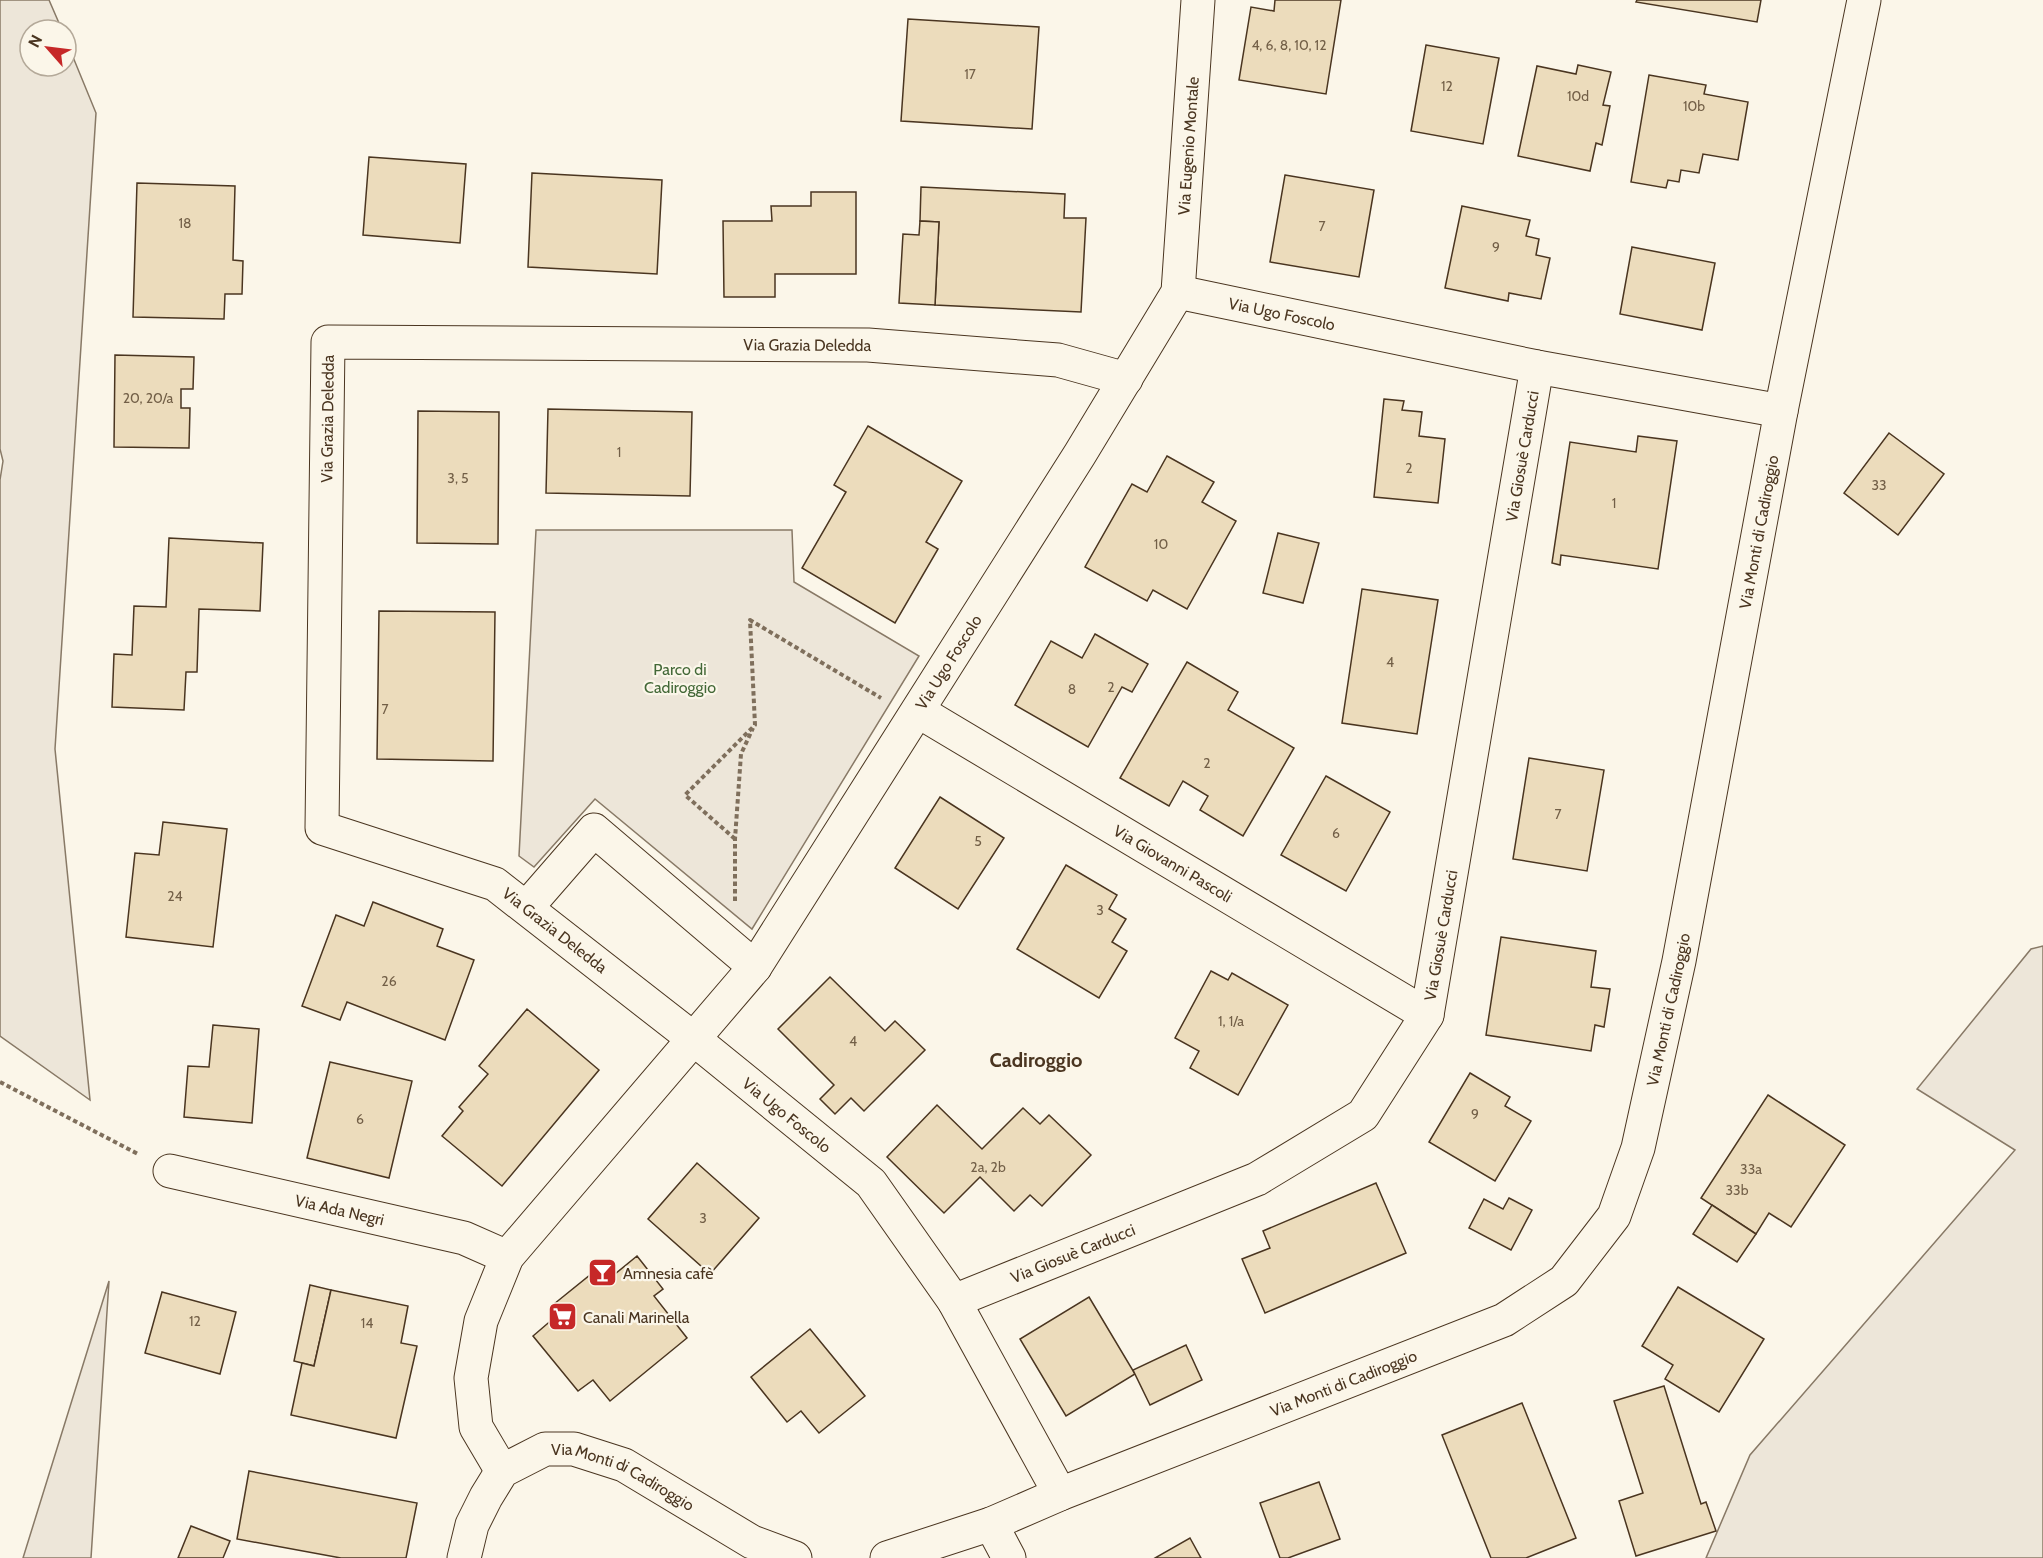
<svg xmlns="http://www.w3.org/2000/svg" width="2043" height="1558" font-family="Cabin,sans-serif">
	<rect width="100%" height="100%" fill="#fbf6e9"/>
	<g fill="#ede6d9" stroke="#887966" stroke-width="1.5">
		<path d="M0,0H49L62,30H30V66H66V40L96,113L55,749L90,1100L0,1036V480L3,461L0,449Z"/>
		<path d="M536,530H792L794,582L919,656L752,929L595,799L534,867L519,856Z"/>
		<path d="M2043,946V1558H1706L1750,1455L2015,1150L1917,1089L2031,949Z"/>
		<path d="M109,1281L91,1558H23Z"/>
	</g>
	<g fill="#ecdcbc" stroke="#4a3520" stroke-width="1.5">
		<path d="M1275,0H1341L1326,94L1239,80L1251,7L1274,11Z"/>
		<path d="M1637,0H1761L1757,22L1636,2Z"/>
		<path d="M908,19L1039,27L1032,129L901,121Z"/>
		<path d="M1426,45L1499,58L1483,144L1411,131Z"/>
		<path d="M1578,65L1611,72L1603,105L1610,106L1602,145L1596,143L1590,171L1518,156L1537,66L1576,74Z"/>
		<path d="M1649,75L1706,85L1704,94L1748,102L1738,160L1703,154L1699,173L1681,170L1679,182L1668,180L1666,188L1631,182Z"/>
		<path d="M369,157L466,164L460,243L363,235Z"/>
		<path d="M532,173L662,180L657,274L528,267Z"/>
		<path d="M1285,175L1374,190L1359,277L1270,262Z"/>
		<path d="M137,183L235,186L233,260L243,261L242,294H225L224,319L133,317Z"/>
		<path d="M921,187L1065,194L1064,218H1086L1081,312L935,305L939,222L920,221Z"/>
		<path d="M811,192H856V274H775V297H724L723,221H772L771,206H811Z"/>
		<path d="M1462,206L1530,220L1526,236L1539,239L1536,255L1550,258L1541,299L1509,293L1508,301L1445,288Z"/>
		<path d="M920,221L939,222L935,305L899,303L903,234L919,235Z"/>
		<path d="M1632,247L1715,263L1702,330L1620,314Z"/>
		<path d="M115,355L194,357L193,389H181V408H190L189,448L114,447Z"/>
		<path d="M1384,399L1404,401L1402,410L1422,412L1419,436L1445,439L1438,503L1374,497Z"/>
		<path d="M548,409L692,412L690,496L546,493Z"/>
		<path d="M418,411L499,412L498,544L417,543Z"/>
		<path d="M868,426L962,481L926,542L938,549L895,623L802,568L846,492L834,485Z"/>
		<path d="M1889,433L1944,474L1898,535L1844,493Z"/>
		<path d="M1638,436L1677,441L1658,569L1561,555L1560,565L1552,563L1570,442L1636,452Z"/>
		<path d="M1167,456L1214,482L1202,502L1236,521L1187,609L1153,590L1147,601L1085,567L1132,484L1147,492Z"/>
		<path d="M1278,533L1319,543L1303,603L1263,593Z"/>
		<path d="M169,538L263,543L260,611L199,609L197,672H186L184,710L112,707L114,654L132,655L134,606L166,607Z"/>
		<path d="M1362,589L1438,600L1417,734L1342,723Z"/>
		<path d="M379,611L495,612L493,761L377,759Z"/>
		<path d="M1095,634L1148,664L1132,692L1122,687L1088,747L1015,705L1051,641L1082,658Z"/>
		<path d="M1187,662L1238,692L1228,710L1294,748L1243,836L1200,810L1208,796L1183,781L1169,806L1120,778Z"/>
		<path d="M1529,758L1604,770L1587,871L1513,859Z"/>
		<path d="M1326,776L1390,812L1346,891L1281,855Z"/>
		<path d="M940,797L1004,838L958,909L895,868Z"/>
		<path d="M163,822L227,829L213,947L126,937L135,853L159,855Z"/>
		<path d="M1066,865L1117,895L1109,909L1126,919L1112,942L1127,951L1099,998L1017,949Z"/>
		<path d="M373,902L443,929L437,946L474,960L445,1040L347,1002L340,1020L302,1006L336,915L364,926Z"/>
		<path d="M1501,937L1596,951L1591,987L1610,989L1604,1027L1595,1025L1591,1051L1486,1035Z"/>
		<path d="M1211,971L1228,980L1232,973L1288,1005L1238,1095L1190,1068L1199,1051L1175,1038Z"/>
		<path d="M830,977L885,1031L895,1021L925,1050L864,1111L851,1098L835,1114L820,1099L834,1085L778,1029Z"/>
		<path d="M527,1009L599,1070L502,1186L442,1136L463,1111L459,1107L488,1074L479,1066Z"/>
		<path d="M213,1025L259,1029L252,1123L184,1117L188,1066L209,1067Z"/>
		<path d="M330,1062L412,1081L389,1178L307,1158Z"/>
		<path d="M1470,1073L1510,1097L1505,1106L1531,1121L1495,1181L1429,1142Z"/>
		<path d="M1768,1095L1845,1145L1791,1227L1769,1213L1756,1234L1701,1198Z"/>
		<path d="M937,1105L982,1149L1023,1108L1040,1124L1049,1115L1091,1155L1042,1206L1030,1195L1014,1211L980,1177L944,1213L887,1157Z"/>
		<path d="M697,1163L759,1218L710,1274L648,1219Z"/>
		<path d="M1376,1183L1406,1253L1265,1313L1242,1259L1270,1248L1263,1231Z"/>
		<path d="M1509,1198L1532,1210L1511,1250L1469,1228L1484,1199L1503,1209Z"/>
		<path d="M1712,1205L1756,1234L1737,1262L1693,1234Z"/>
		<path d="M637,1256L663,1289L654,1296L687,1338L610,1401L593,1380L578,1391L533,1336L561,1312L554,1304L606,1262L615,1274Z"/>
		<path d="M310,1285L331,1290L314,1366L294,1361Z"/>
		<path d="M1678,1287L1764,1339L1719,1412L1665,1379L1673,1365L1642,1346Z"/>
		<path d="M331,1290L408,1306L401,1343L417,1346L396,1438L291,1415L302,1363L314,1366Z"/>
		<path d="M162,1292L236,1312L220,1374L145,1353Z"/>
		<path d="M1089,1297L1135,1374L1066,1416L1020,1339Z"/>
		<path d="M810,1329L865,1396L819,1433L801,1411L787,1422L751,1377Z"/>
		<path d="M1186,1345L1202,1380L1150,1405L1133,1370Z"/>
		<path d="M1664,1386L1701,1504L1706,1502L1716,1531L1636,1556L1619,1501L1643,1493L1614,1401Z"/>
		<path d="M1522,1403L1576,1538L1526,1558H1491L1442,1435Z"/>
		<path d="M249,1471L417,1503L406,1558H341L237,1539Z"/>
		<path d="M1319,1482L1340,1539L1288,1558H1280L1260,1503Z"/>
		<path d="M191,1526L230,1541L223,1558H178Z"/>
		<path d="M1190,1538L1201,1558H1155Z"/>
	</g>
	<g fill="none" stroke-linecap="round" stroke-linejoin="round">
		<defs>
			<g id="minor">
				<path id="s1" d="M1178,292L1537,367L1781,411"/>
				<path id="s2" d="M918,711L1427,1015"/>
				<path d="M527,907L594,830L755,967"/>
				<path id="s3" d="M170,1171L464,1238L507,1257"/>
				<path id="s4" d="M954,1301L1257,1179L1363,1115L1427,1015L1537,367"/>
				<path id="s5" d="M502,1471L476,1427L471,1378L481,1321L507,1257L755,967L1080,454L1178,292L1198,0"/>
				<path id="s6" d="M1060,1494L954,1301L871,1183L695,1040L495,884L322,828L328,342L868,345L1058,360L1126,379"/>
				<path d="M991,1524L1009,1558"/>
				<path id="s7" d="M464,1558L472,1525L486,1497L502,1471L545,1449H574L624,1465L752,1542L795,1558"/>
				<path id="s8" d="M887,1558L991,1524L1060,1494L1504,1320L1564,1281L1614,1216L1638,1148L1679,961L1781,411L1864,0"/>
			</g>
		</defs>
		<use href="#minor" stroke="#4a3520" stroke-width="35"/>
		<g stroke="#7f6f5c" stroke-width="4" stroke-dasharray="4.5 3" stroke-linecap="butt">
			<path d="M735,839L685,795L755,725L750,620L881,698"/>
			<path d="M735,901V839L741,754L753,728"/>
			<path d="M0,1082L138,1154"/>
		</g>
		<use href="#minor" stroke="#fbf6e9" stroke-width="33"/>
	</g>
	<defs>
		<symbol id="bar-square" viewBox="-11 -11 22 22"><rect x="-9" y="-9" width="18" height="18" rx="4" fill="#c62828" stroke="#fbf6e9"/><path d="M-6-5H6L.8 .8V4.5H3.5V6h-7V4.5H-.8V.8Z" fill="#fff"/></symbol>
		<symbol id="supermarket-square" viewBox="-11 -11 22 22"><rect x="-9" y="-9" width="18" height="18" rx="4" fill="#c62828" stroke="#fbf6e9"/><path d="M-6-5.5h2.5l.6 2H6L4.5 2H-2.5L-4.4-4H-6ZM-1.5 3.2a1.3 1.3 0 1 0 .1 0ZM3 3.2a1.3 1.3 0 1 0 .1 0Z" fill="#fff"/></symbol>
	</defs>
	<g fill-rule="evenodd">
		<use href="#bar-square" x="586" y="1256" width="33" height="33"/>
		<use href="#supermarket-square" x="546" y="1300" width="33" height="33"/>
	</g>
	<g text-anchor="middle" stroke-width="4.5" stroke-linejoin="round" paint-order="stroke">
		<g font-size="14" fill="#725f47">
			<text x="1289" y="50">4, 6, 8, 10, 12</text>
			<text x="970" y="79">17</text>
			<text x="1447" y="91">12</text>
			<text x="1578" y="101">10d</text>
			<text x="1694" y="111">10b</text>
			<text x="185" y="228">18</text>
			<text x="1322" y="231">7</text>
			<text x="1496" y="252">9</text>
			<text x="148" y="403">20, 20/a</text>
			<text x="619" y="457">1</text>
			<text x="1409" y="473">2</text>
			<text x="458" y="483">3, 5</text>
			<text x="1879" y="490">33</text>
			<text x="1614" y="508">1</text>
			<text x="1161" y="549">10</text>
			<text x="1390" y="667">4</text>
			<text x="1111" y="692">2</text>
			<text x="1072" y="694">8</text>
			<text x="385" y="714">7</text>
			<text x="1207" y="768">2</text>
			<text x="1558" y="819">7</text>
			<text x="1336" y="838">6</text>
			<text x="978" y="846">5</text>
			<text x="175" y="901">24</text>
			<text x="1100" y="915">3</text>
			<text x="389" y="986">26</text>
			<text x="1231" y="1026">1, 1/a</text>
			<text x="853" y="1046">4</text>
			<text x="1475" y="1119">9</text>
			<text x="360" y="1124">6</text>
			<text x="988" y="1172">2a, 2b</text>
			<text x="1751" y="1174">33a</text>
			<text x="1737" y="1195">33b</text>
			<text x="703" y="1223">3</text>
			<text x="195" y="1326">12</text>
			<text x="367" y="1328">14</text>
		</g>
		<g font-size="16" fill="#4a3520" stroke="#fbf6e9">
			<text dy="6" stroke="none"><textPath href="#s5" startOffset="1552">Via Eugenio Montale</textPath></text>
			<text dy="6" stroke="none"><textPath href="#s1" startOffset="106">Via Ugo Foscolo</textPath></text>
			<text dy="6" stroke="none"><textPath href="#s6" startOffset="1992">Via Grazia Deledda</textPath></text>
			<text dy="6" stroke="none"><textPath href="#s6" startOffset="1436">Via Grazia Deledda</textPath></text>
			<text dy="6" stroke="none"><textPath href="#s4" startOffset="1136">Via Giosuè Carducci</textPath></text>
			<text dy="6" stroke="none"><textPath href="#s8" startOffset="1515">Via Monti di Cadiroggio</textPath></text>
			<text dy="6" stroke="none"><textPath href="#s5" startOffset="970">Via Ugo Foscolo</textPath></text>
			<text dy="6" stroke="none"><textPath href="#s2" startOffset="297">Via Giovanni Pascoli</textPath></text>
			<text transform="translate(555 930) rotate(38)" y="6">Via Grazia Deledda</text>
			<text dy="6" stroke="none"><textPath href="#s4" startOffset="650">Via Giosuè Carducci</textPath></text>
			<text dy="6" stroke="none"><textPath href="#s8" startOffset="1029">Via Monti di Cadiroggio</textPath></text>
			<text transform="translate(787 1115) rotate(39)" y="6">Via Ugo Foscolo</text>
			<text dy="6" stroke="none"><textPath href="#s3" startOffset="174">Via Ada Negri</textPath></text>
			<text dy="6" stroke="none"><textPath href="#s4" startOffset="128">Via Giosuè Carducci</textPath></text>
			<text dy="6" stroke="none"><textPath href="#s8" startOffset="489">Via Monti di Cadiroggio</textPath></text>
			<text dy="6" stroke="none"><textPath href="#s7" startOffset="228">Via Monti di Cadiroggio</textPath></text>
		</g>
		<g font-size="16" fill="#436837" stroke="#fbf6e9">
			<text x="680" y="675">Parco di<tspan x="680" dy="18">Cadiroggio</tspan></text>
		</g>
		<g font-size="16" fill="#4a3520" stroke="#fbf6e9" text-anchor="start">
			<text x="623" y="1279">Amnesia cafè</text>
			<text x="583" y="1323">Canali Marinella</text>
		</g>
		<g font-size="20" font-weight="bold" fill="#4a3520" stroke="#fbf6e9">
			<text x="1036" y="1067">Cadiroggio</text>
		</g>
	</g>
	<g transform="translate(48 48) rotate(298)"><circle r="28" fill="#fbf6e9" stroke="#b4a999" stroke-width="1.5"/>
	<path d="M0-4.5L10 22L0 15L-10 22Z" fill="#c62828"/>
	<text y="-9" font-size="16" font-weight="bold" text-anchor="middle" fill="#4a3520">N</text>
	</g>
</svg>
